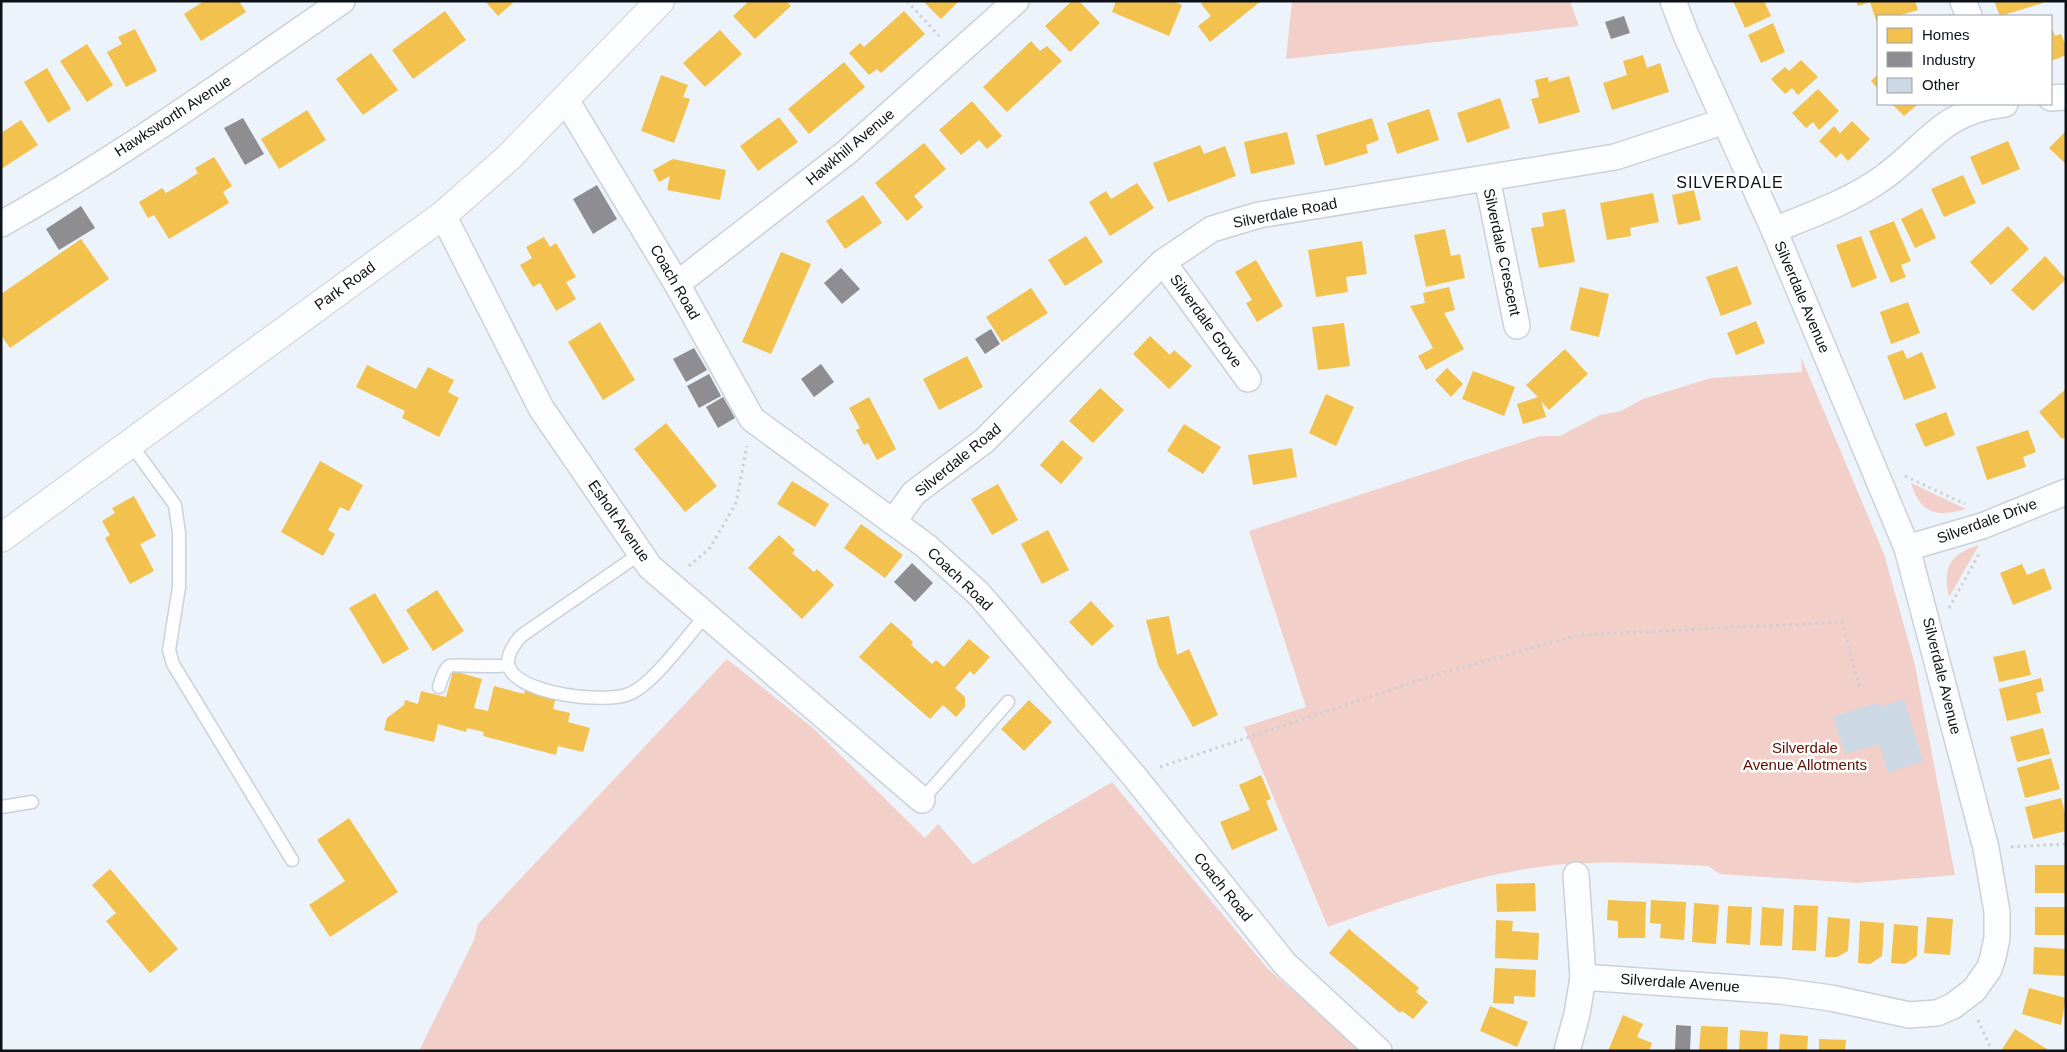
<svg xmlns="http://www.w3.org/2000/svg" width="2067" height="1052" font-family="Helvetica,sans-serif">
	<rect width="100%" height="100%" fill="#edf3fa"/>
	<g fill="#f3cfc9">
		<path d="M1292,1H1570L1579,26L1286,59Z"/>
		<path d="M1801,357L1884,554L1915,665L1955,875L1857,883L1720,874L1708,866C1652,864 1596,859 1540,867C1472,876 1393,903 1328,927L1244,727L1306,707L1249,531L1540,436H1560L1600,415L1621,411L1643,399L1711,378L1802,372Z"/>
		<path d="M1911,483L1966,509C1936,517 1921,515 1911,483Z"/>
		<path d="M1979,545L1949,597C1942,567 1950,554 1979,545Z"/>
		<path d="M727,659L813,728L925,838L938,824L973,864L1112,782L1268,969L1362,1051H419L474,940L478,924Z"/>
	</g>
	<g fill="#f2c14e">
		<path d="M204,1H239L246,12L201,41L184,14Z"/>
		<path d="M485,1H515L498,16Z"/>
		<path d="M749,1H786L791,6L755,39L733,16Z"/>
		<path d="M923,1H959L941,19Z"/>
		<path d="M1072,1H1079L1100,23L1070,52L1045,26Z"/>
		<path d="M1116,1H1173L1182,5L1169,36L1112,12Z"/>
		<path d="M1204,1H1261L1210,42L1198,26L1211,16L1201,4Z"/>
		<path d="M1733,1H1764L1771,16L1745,28Z"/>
		<path d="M1856,1H1915L1918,10L1898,16H1878V26L1870,2L1858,6Z"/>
		<path d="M1994,1H2042L2043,3L2000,16Z"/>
		<path d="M445,11L466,40L413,79L392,50Z"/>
		<path d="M904,11L925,34L881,73L877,69L869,75L849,53L860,43L864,47Z"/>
		<path d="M1773,23L1785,52L1761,63L1748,35Z"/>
		<path d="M2051,26L2055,36L2061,34L2066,46V55L2051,61Z"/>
		<path d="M135,29L157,71L126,87L107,52L122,44L118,37Z"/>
		<path d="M720,30L742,54L705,87L683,63Z"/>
		<path d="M1031,41L1040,51L1047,46L1062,61L1007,112L983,87Z"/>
		<path d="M87,44L113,85L87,102L60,61Z"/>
		<path d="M371,53L398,90L363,115L336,79Z"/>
		<path d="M1643,55L1647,68L1660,63L1669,92L1612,110L1603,83L1627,75L1623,61Z"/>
		<path d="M1801,60L1818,77L1798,95L1792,88L1785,94L1771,79L1785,67L1789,71Z"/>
		<path d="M844,62L865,87L809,134L788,109Z"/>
		<path d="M47,68L71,109L48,123L24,82Z"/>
		<path d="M1878,74V89L1871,81Z"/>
		<path d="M661,75L688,85L683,97L690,99L674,143L641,131Z"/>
		<path d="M1569,76L1580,112L1539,124L1531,99L1539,97L1535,80L1548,77L1549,82Z"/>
		<path d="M1818,89L1839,111L1819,130L1813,122L1806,128L1792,113Z"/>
		<path d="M1500,98L1510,128L1467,143L1457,113Z"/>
		<path d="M972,101L1002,136L987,149L979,140L961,155L939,130Z"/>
		<path d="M1892,104H1918L1904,116Z"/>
		<path d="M1429,109L1439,140L1397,154L1387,123Z"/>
		<path d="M307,110L326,140L279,169L261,139Z"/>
		<path d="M779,117L798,142L758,171L740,146Z"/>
		<path d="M1372,118L1379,140L1366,145L1368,153L1325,166L1316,135Z"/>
		<path d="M21,120L38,145L1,169V133Z"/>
		<path d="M1852,121L1870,139L1848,161L1841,153L1836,158L1819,141L1834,126L1840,133Z"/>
		<path d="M2066,131V164L2049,148Z"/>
		<path d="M1287,132L1295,164L1251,174L1244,142Z"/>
		<path d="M2008,141L2020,169L1982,185L1970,157Z"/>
		<path d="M924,143L946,169L914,196L923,207L907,221L875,183Z"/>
		<path d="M1200,145L1204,154L1225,146L1236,176L1168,202L1153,163Z"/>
		<path d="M214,157L232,186L223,192L229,203L169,239L154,215L148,218L139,202L162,188L166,193L178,186L198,173L195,168Z"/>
		<path d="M673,159L726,170L720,200L667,190L670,176L659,182L653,170Z"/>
		<path d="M1963,175L1976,203L1944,217L1931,189Z"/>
		<path d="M1137,183L1154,208L1110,236L1089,202L1106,191L1111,199Z"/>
		<path d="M1694,190L1701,220L1678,225L1672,195Z"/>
		<path d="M1653,193L1659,222L1630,228L1631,236L1607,240L1600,203Z"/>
		<path d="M863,195L882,223L845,249L826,221Z"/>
		<path d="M1922,208L1936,238L1915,248L1901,219Z"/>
		<path d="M1565,209L1575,262L1539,268L1531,228L1544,226L1542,213Z"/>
		<path d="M1894,221L1911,261L1901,265L1906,277L1891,283L1869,231Z"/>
		<path d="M2008,226L2029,249L1991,285L1970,262Z"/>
		<path d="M1445,229L1451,256L1460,254L1465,278L1426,287L1414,235Z"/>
		<path d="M1086,236L1103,262L1065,286L1048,260Z"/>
		<path d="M1861,236L1877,278L1852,288L1836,245Z"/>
		<path d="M544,237L550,247L556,243L576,277L566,282L576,299L556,311L540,283L533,287L520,265L532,258L526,247Z"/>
		<path d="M81,239L109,279L10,348L1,335V294Z"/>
		<path d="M1362,241L1367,274L1346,277L1348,292L1316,297L1308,250Z"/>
		<path d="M781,252L811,264L771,354L742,342Z"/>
		<path d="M2045,256L2066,279L2033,311L2011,290Z"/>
		<path d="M1256,260L1283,306L1257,322L1246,303L1252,300L1235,272Z"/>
		<path d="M1737,266L1752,304L1721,316L1706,277Z"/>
		<path d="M1449,287L1455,310L1444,313L1464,349L1426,370L1418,356L1433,348L1410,306L1425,303L1423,293Z"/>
		<path d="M1580,287L1609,294L1599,337L1570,330Z"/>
		<path d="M1031,288L1048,313L1002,342L986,317Z"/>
		<path d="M1908,302L1920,333L1891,344L1880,312Z"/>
		<path d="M1756,321L1765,343L1736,355L1727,333Z"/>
		<path d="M600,322L635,380L603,400L568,342Z"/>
		<path d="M1344,323L1350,366L1318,370L1312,327Z"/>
		<path d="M1150,336L1170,355L1174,350L1192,366L1169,389L1133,354Z"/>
		<path d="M1565,349L1588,374L1549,410L1541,401L1546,417L1523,424L1517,404L1538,397L1526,385Z"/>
		<path d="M1903,350L1907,359L1922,352L1936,388L1904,400L1887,356Z"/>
		<path d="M967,356L983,387L939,410L923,379Z"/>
		<path d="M367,365L416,389L428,367L454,380L448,392L459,398L439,437L402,418L405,411L356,387Z"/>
		<path d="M1447,368L1463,384L1451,397L1435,380Z"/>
		<path d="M1473,371L1515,387L1504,416L1462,399Z"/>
		<path d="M1100,388L1124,410L1093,443L1069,421Z"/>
		<path d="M2066,389V436L2062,439L2039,412Z"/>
		<path d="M1326,394L1354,407L1336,446L1309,433Z"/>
		<path d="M869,397L896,449L877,460L868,443L864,445L856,430L860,428L849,408Z"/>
		<path d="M1946,412L1955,435L1925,447L1915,424Z"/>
		<path d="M666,423L717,486L685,512L634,449Z"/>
		<path d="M1184,424L1221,447L1203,474L1167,451Z"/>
		<path d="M2028,430L2036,452L2023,457L2026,467L1987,480L1976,447Z"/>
		<path d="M1062,440L1083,458L1061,484L1040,465Z"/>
		<path d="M1292,448L1297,477L1253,485L1248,455Z"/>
		<path d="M320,461L363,485L349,511L340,507L328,530L335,534L323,556L281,532Z"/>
		<path d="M792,481L829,504L815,527L777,504Z"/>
		<path d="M998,484L1018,520L992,535L971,499Z"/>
		<path d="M134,496L156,536L140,544L154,571L130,584L105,538L110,535L102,521L115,513L112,508Z"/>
		<path d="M861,524L903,555L885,578L844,548Z"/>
		<path d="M1048,530L1069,570L1042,584L1021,544Z"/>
		<path d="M779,535L795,550L792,553L814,572L817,569L834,585L802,619L748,568Z"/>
		<path d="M2022,564L2027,575L2044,568L2052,589L2013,605L2000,573Z"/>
		<path d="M437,590L464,631L433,651L406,610Z"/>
		<path d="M375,593L409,649L383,664L349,608Z"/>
		<path d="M1091,601L1114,626L1092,646L1069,622Z"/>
		<path d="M1169,616L1177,655L1189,649L1218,715L1193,727L1158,665L1146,620Z"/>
		<path d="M891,622L913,642L911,645L932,664L936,660L944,667L969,639L990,657L974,675L970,671L955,688L965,697V707L956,717L943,705L930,719L859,657Z"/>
		<path d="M2025,650L2031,675L1999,682L1993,657Z"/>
		<path d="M453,671L482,679L474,708L488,711L494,686L524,694L525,689L556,697L553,709L570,713L568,722L590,728L583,752L558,746L556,755L483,736L484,732L467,728L466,732L438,724L434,742L384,730L387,718L404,705L405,700L418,704L421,691L446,697Z"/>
		<path d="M2041,678L2044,691L2036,693L2041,713L2007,721L1999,689Z"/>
		<path d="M1029,700L1052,722L1024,751L1001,729Z"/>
		<path d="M2043,728L2050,754L2017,762L2010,737Z"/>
		<path d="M2051,758L2060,789L2025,798L2017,768Z"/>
		<path d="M1261,775L1271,799L1266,801L1278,830L1232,850L1220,822L1250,810L1239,785Z"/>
		<path d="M2061,798L2066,817V831L2033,839L2025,807Z"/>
		<path d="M349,818L398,892L330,937L309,905L345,881L317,840Z"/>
		<rect x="2035" y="865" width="31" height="28"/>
		<path d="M110,869L178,949L150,973L106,921L116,913L92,885Z"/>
		<path d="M1535,883L1536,911L1497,912L1496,884Z"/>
		<path d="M1608,900L1646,902L1645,938H1618V921L1607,920Z"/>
		<path d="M1651,900L1686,902L1684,940L1660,938L1661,924L1650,923Z"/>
		<path d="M1694,903L1719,905L1716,944L1692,942Z"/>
		<path d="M1794,905L1818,906L1816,951L1792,950Z"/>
		<path d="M1728,906L1752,907L1750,945L1726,943Z"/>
		<path d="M1762,907L1784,909L1782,946L1760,945Z"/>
		<rect x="2035" y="907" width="31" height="28"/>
		<path d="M1828,917L1850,919L1848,951L1837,957H1825Z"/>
		<path d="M1927,917L1953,919L1950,955L1924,953Z"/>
		<path d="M1496,920L1513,921L1512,931L1539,933L1538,960L1495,958Z"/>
		<path d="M1860,921L1884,923L1882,956L1870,964L1858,963Z"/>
		<path d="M1894,924L1918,926L1917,956L1905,964L1891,963Z"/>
		<path d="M1349,929L1419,988L1416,992L1428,1002L1413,1019L1402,1011L1400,1013L1329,953Z"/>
		<path d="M2034,947L2066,949V976L2033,974Z"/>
		<path d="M1495,968L1536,970L1535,997L1514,996V1004L1493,1003Z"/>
		<path d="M2029,988L2066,998L2061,1025L2022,1014Z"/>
		<path d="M1490,1006L1528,1022L1517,1047L1480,1031Z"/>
		<path d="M1623,1015L1643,1024L1637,1037L1652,1043L1649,1051H1608Z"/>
		<path d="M1701,1026L1728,1027L1727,1051H1699Z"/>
		<path d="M2015,1029L2047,1049L2046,1051H2001Z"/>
		<path d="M1740,1030L1768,1032L1767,1051H1739Z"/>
		<path d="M1780,1034L1808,1036L1807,1051H1779Z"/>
		<path d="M1819,1039L1846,1040L1845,1051H1819Z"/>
	</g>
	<g fill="#8d8d92">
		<path d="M1624,16L1630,33L1611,39L1605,22Z"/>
		<path d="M243,118L264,154L245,165L224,128Z"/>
		<path d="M597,185L617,219L593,234L573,199Z"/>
		<path d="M81,206L95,228L59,250L46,229Z"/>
		<path d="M841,268L860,289L842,304L824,283Z"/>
		<path d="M991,329L1000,344L985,354L975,339Z"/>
		<path d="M694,348L707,370L686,382L673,359Z"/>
		<path d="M821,364L834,382L814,397L801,379Z"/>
		<path d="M709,374L721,396L699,408L687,386Z"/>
		<path d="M723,397L735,418L718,428L706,407Z"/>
		<path d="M912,563L933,583L915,602L894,582Z"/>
		<path d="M1676,1025L1691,1026L1690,1051H1675Z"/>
	</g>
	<path fill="#ccd9e5" d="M1904,699L1923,761L1888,773L1879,744L1845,754L1833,717L1878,702L1880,707Z"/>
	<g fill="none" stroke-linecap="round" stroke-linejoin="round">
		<defs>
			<g id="service">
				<path d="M130,443L175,505L179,533V587L169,650L173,664L292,860"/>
				<path d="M641,553L521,636C514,644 505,656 509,667C518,694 605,704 629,694C653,685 688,635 706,615"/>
				<path d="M439,687C441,681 443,671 449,666C453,664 496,668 508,665"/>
				<path d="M922,800L1008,702"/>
				<path d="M1,807L32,802"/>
			</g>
			<g id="minor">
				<path d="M1963,1L1969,16"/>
				<path d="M2051,98L2066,97"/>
				<path d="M566,100L677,284L752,419L926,546L979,594L1134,776L1285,964L1379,1051"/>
				<path d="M1487,178L1517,326"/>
				<path d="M443,215L541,408L650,567L922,800"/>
				<path d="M1,224C119,158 231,78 342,1"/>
				<path d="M1774,230C1811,215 1851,201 1884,177C1929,144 1942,111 2005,104"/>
				<path d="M1163,262L1248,379"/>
				<path d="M677,284L847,152L1016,1"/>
				<path d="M893,522L914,493L984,441L1163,262L1212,229L1259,215L1615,157L1725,121"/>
				<path d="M1907,548L1982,526L2066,492"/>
				<path d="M1583,977L1780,991L1831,998L1909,1015L1937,1013L1953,1006L1974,990L1989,969L1993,957L1997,938V912L1986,848L1907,548L1774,230L1686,35L1673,1"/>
				<path d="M1567,1051L1577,1014L1583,977L1576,875"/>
			</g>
			<path id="secondary" d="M1,538L443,215L508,158L660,1"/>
		</defs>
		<use href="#service" stroke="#cbd1d8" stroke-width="15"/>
		<use href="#minor" stroke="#cbd1d8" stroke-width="28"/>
		<use href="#secondary" stroke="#cbd1d8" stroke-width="30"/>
		<g stroke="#ced0d2" stroke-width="3" stroke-dasharray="2.5 4" stroke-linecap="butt">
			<path d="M907,1L939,36"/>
			<path d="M1905,476L1965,504"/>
			<path d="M689,566L710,548L736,503L747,446"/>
			<path d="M1949,608L1979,554"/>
			<path d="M1160,767L1435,675L1578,635L1842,622L1860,689"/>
			<path d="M2011,847L2066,844"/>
			<path d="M1978,1020L1992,1051"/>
		</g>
		<use href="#service" stroke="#fcfdfe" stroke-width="12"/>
		<use href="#minor" stroke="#fcfdfe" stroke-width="25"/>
		<use href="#secondary" stroke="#fcfdfe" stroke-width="28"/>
	</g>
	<g text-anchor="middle" stroke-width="5" stroke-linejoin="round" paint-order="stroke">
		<g font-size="15" fill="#0c1218" stroke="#fff">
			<text transform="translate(173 116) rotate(-33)" y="5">Hawksworth Avenue</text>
			<text transform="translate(850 147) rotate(-40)" y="5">Hawkhill Avenue</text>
			<text transform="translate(1285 213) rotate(-11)" y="5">Silverdale Road</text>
			<text transform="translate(1502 252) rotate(78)" y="5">Silverdale Crescent</text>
			<text transform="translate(675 282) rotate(60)" y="5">Coach Road</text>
			<text transform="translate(345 286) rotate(-36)" y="5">Park Road</text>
			<text transform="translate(1802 297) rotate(67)" y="5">Silverdale Avenue</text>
			<text transform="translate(1206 321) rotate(54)" y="5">Silverdale Grove</text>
			<text transform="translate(958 460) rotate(-39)" y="5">Silverdale Road</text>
			<text transform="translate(619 521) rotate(55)" y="5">Esholt Avenue</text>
			<text transform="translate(1987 521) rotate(-20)" y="5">Silverdale Drive</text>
			<text transform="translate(960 579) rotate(44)" y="5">Coach Road</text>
			<text transform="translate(1942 676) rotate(76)" y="5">Silverdale Avenue</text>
			<text transform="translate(1223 887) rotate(51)" y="5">Coach Road</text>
			<text transform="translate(1680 983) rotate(4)" y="5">Silverdale Avenue</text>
		</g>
		<g font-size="15" fill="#5c0e00" stroke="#fff">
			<text x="1805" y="753">Silverdale<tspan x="1805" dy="17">Avenue Allotments</tspan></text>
		</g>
		<g font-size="16" letter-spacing="1" fill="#0c1218" stroke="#fff">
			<text x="1730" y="188">SILVERDALE</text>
		</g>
	</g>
	<rect width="2067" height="1052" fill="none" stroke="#0c1218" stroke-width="5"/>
	<rect x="1877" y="15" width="175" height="90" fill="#ffffff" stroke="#9ea0a3"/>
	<rect x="1887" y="28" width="25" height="15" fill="#f2c14e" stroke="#9ea0a3"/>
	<text x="1922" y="40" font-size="15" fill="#0c1218">Homes</text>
	<rect x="1887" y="52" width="25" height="15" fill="#8d8d92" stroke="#9ea0a3"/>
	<text x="1922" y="65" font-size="15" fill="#0c1218">Industry</text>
	<rect x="1887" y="78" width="25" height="15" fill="#ccd9e5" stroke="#9ea0a3"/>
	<text x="1922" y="90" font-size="15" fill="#0c1218">Other</text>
</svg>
